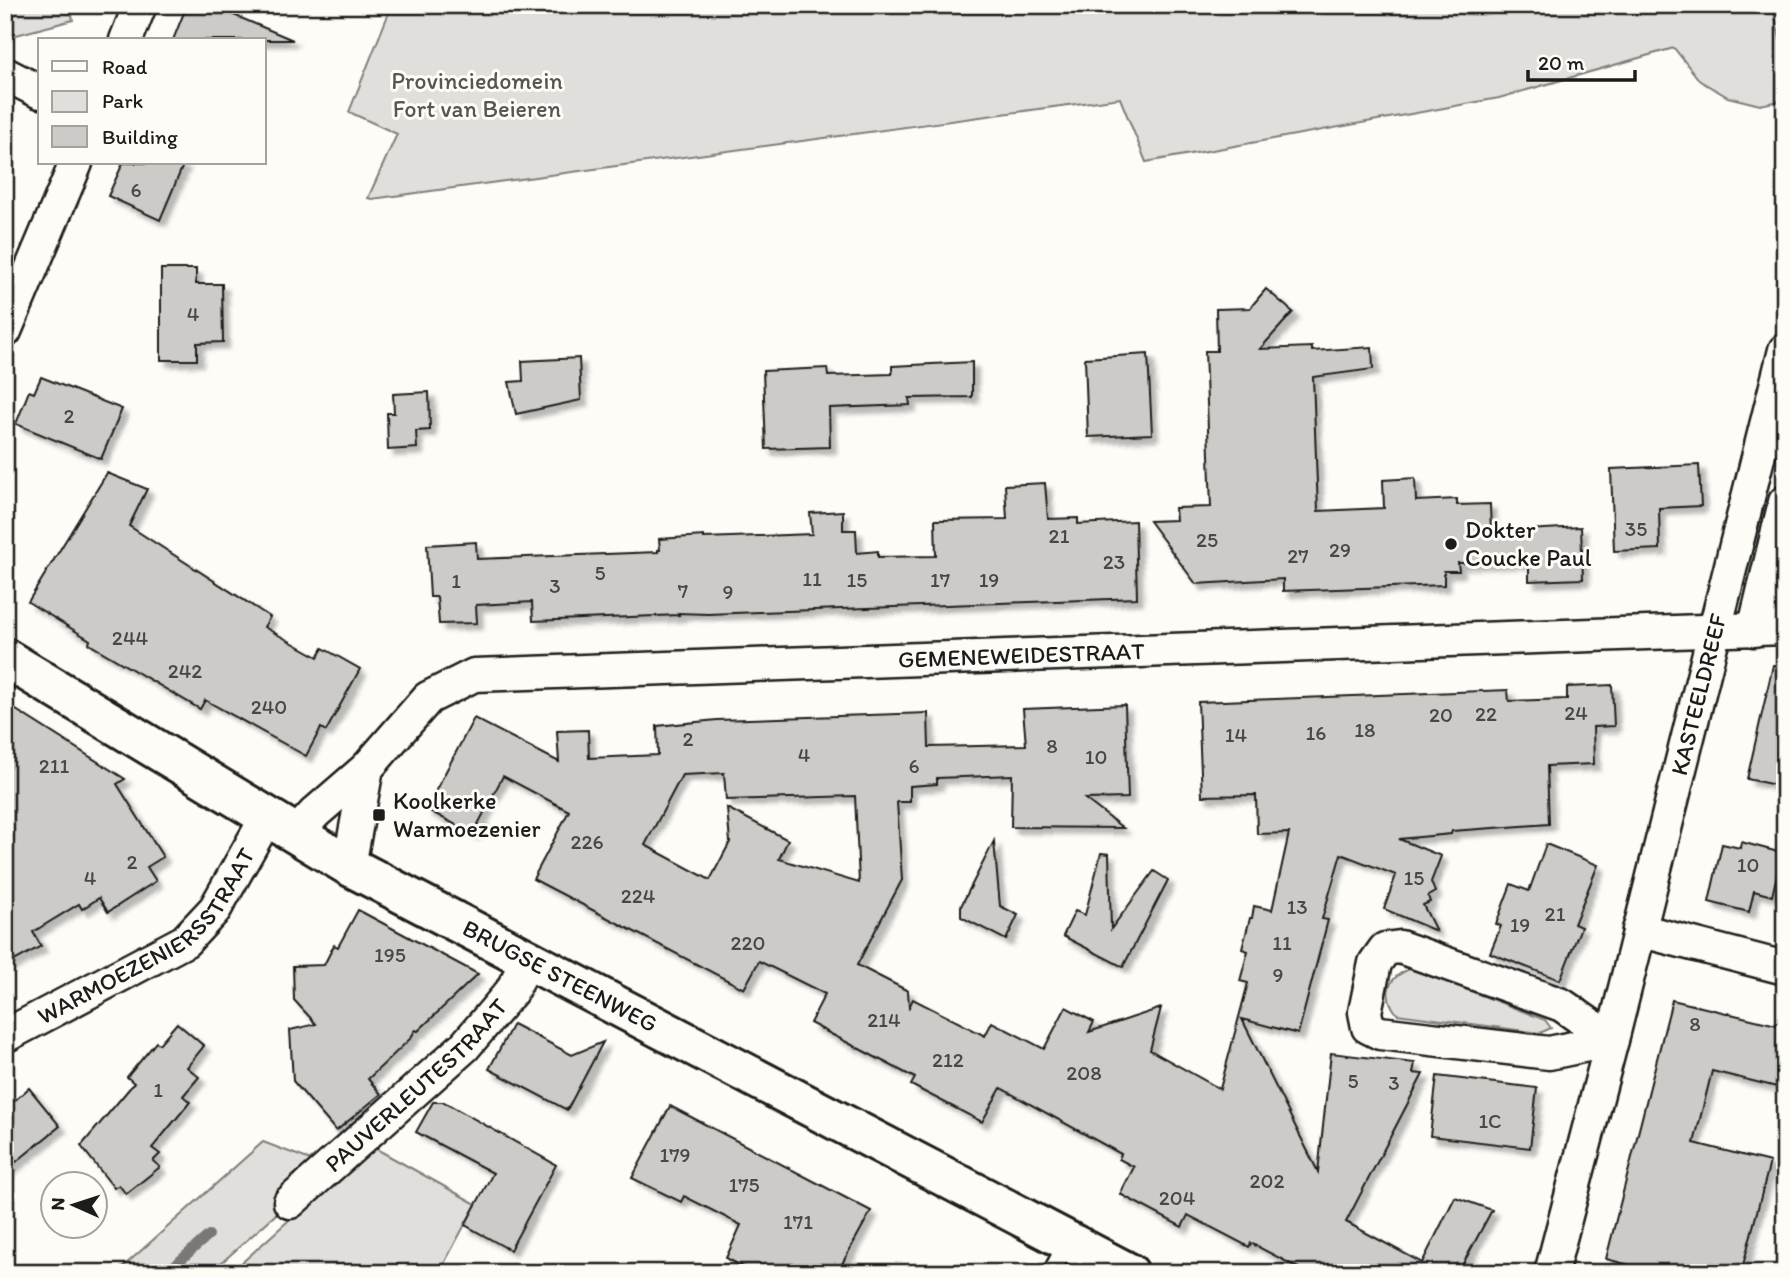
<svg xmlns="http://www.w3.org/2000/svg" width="1790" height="1278" font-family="Itim,sans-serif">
	<defs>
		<filter id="shadow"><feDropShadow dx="6" dy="6" stdDeviation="2" flood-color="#0004"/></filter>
	</defs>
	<rect width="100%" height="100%" fill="#fdfcf7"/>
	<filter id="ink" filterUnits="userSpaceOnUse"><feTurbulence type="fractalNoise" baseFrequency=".0143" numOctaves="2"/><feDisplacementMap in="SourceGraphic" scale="14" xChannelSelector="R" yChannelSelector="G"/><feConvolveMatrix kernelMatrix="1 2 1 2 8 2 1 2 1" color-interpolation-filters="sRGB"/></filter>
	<g filter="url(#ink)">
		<g fill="#e0dfdb" stroke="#7e7e7c" stroke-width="2">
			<path d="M5,5H70L73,20L5,38Z"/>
			<path d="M392,5H1772L1785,59V100L1760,105L1728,97L1700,81L1674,48L1499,98L1146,162L1120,98L372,199L368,198L397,134L349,112Z"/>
			<path d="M1412,968L1545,1020L1551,1028L1540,1033L1397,1014C1381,993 1388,977 1412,968Z"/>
			<path d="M263,1142L329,1167L210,1273H116Z"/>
			<path d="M371,1146L476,1204L439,1273H239L236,1268Z"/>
		</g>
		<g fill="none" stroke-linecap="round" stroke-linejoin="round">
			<path stroke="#797876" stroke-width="10" d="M166,1273L209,1235"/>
		</g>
		<g fill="#cccbc8" stroke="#1c1c1c" stroke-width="2" fill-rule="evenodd" filter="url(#shadow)">
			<path d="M187,5H210L293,40H173Z"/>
			<path d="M123,163H184L160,220L108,196Z"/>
			<path d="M161,269H196V284H222L223,342L197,343V360H161Z"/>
			<path d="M1266,289L1293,312L1260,349L1312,347V351L1372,347L1373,369L1313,377L1318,511L1384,508L1383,480L1415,478L1416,501L1457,499V505L1490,504L1491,532L1581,527L1583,579L1529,581V562L1458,563L1459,571H1444V585L1283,591V579L1196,584L1149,521L1176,520L1175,508L1211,507L1205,351H1217L1216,309L1250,308Z"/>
			<path d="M1148,354L1152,434L1088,437L1085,358Z"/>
			<path d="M579,358L581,400L516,414L509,382L523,381L522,361Z"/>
			<path d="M972,362V397L909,398L910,405L829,408L830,447L766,449L763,371L827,368L828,376L892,374V366Z"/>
			<path d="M41,377L122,409L101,459L16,424L29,391L34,393Z"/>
			<path d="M429,392L430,430L416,431L417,448L388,450L387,413H394L393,394Z"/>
			<path d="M1699,465L1701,506L1659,508L1660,549L1614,551L1611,469Z"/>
			<path d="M107,473L147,489L129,526L270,617L264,627L318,657L323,648L360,669L326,731L321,728L306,756L205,700L200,709L89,644L90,640L28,602Z"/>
			<path d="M1045,483L1048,519L1078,518V524L1135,521L1137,598L708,614L678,613L679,615L533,621L532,602L476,605L477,623L439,624L437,597H430L427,545L476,542L477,559L658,552V550H660L659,539L704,536V538L812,534L810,513L843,511V530H856L857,553L878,551V557L936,556L935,520L1007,519L1005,485Z"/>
			<path d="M1773,665L1785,666V787L1747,779Z"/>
			<path d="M1612,685L1614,726L1593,727L1594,764L1547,766L1549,824L1452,831L1451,834L1399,839L1441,856L1431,882L1435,892L1428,896L1430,902L1423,905L1436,931L1384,909L1396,875L1341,854L1322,919L1328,920L1298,1034L1242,1019L1318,1172L1331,1053L1415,1063L1413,1073L1423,1074L1346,1222L1422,1263L1455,1197L1492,1210L1458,1273H1308L1251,1243L1249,1247L1188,1215L1182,1227L1120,1194L1134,1167L1119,1159L1121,1154L1001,1088L982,1122L911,1085L915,1078L810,1023L825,994L759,961L744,989L533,879L569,811L503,776L473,834L426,809L474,718L559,762L557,731L588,730L589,758L658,755L657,726L717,720L928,713L929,747L1026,745L1023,709L1125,705L1128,798L1085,799L1123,828L1011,827L1012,775L937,778V784L910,786V802H897L902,880L857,965L908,991L909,1007L913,999L985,1036L992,1022L1044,1049L1066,1007L1094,1022L1089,1032L1161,1008L1150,1050L1220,1089L1248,983L1240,981L1248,951L1242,949L1250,918H1252L1254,906L1272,910L1289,833L1257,834L1256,795L1202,796L1198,702L1508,690L1509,701L1567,699V687ZM724,773L726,800L855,796L859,883L779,859L788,840L727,808L730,842L710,880L645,845L682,775Z"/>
			<path d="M5,703L125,779L117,784L163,857L147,867L156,881L108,912L99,898L82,909L79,904L33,932L41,946L5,966Z"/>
			<path d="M994,841L1000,906L1018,915L1006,940L961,917V906Z"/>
			<path d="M1741,842L1782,853L1772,896L1754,891L1749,912L1709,902L1722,844L1740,848Z"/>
			<path d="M1546,844L1598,865L1574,924L1581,927L1560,980L1490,953L1501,926L1496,924L1511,884L1529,891Z"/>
			<path d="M1101,853L1109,854L1111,929L1154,871L1168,880L1123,967L1063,936L1075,911L1085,915Z"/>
			<path d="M358,910L478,974L418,1031L415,1030L411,1038L368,1079L381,1094L336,1131L293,1081L290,1030L316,1024L294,1000L293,966L324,965L334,945L338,947Z"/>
			<path d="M1672,1000L1785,1027V1089L1712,1071L1694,1143L1770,1162L1741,1273H1661L1606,1259Z"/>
			<path d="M177,1023L204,1046L187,1067L199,1077L183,1096L190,1102L152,1148L160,1154L153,1161L160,1167L126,1194L119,1185L114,1188L81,1146L134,1083L127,1077L156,1042L159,1044Z"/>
			<path d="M513,1024L572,1055L603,1042L567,1110L489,1069Z"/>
			<path d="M1437,1076L1537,1088L1530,1148L1430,1136Z"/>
			<path d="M29,1088L60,1126L5,1171V1109Z"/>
			<path d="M433,1102H444L556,1165L510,1250L465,1225L493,1173L416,1132Z"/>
			<path d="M670,1106L871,1211L837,1273H755L726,1258L741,1225L684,1196L681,1202L632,1178Z"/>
		</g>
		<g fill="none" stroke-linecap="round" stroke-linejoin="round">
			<defs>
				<path id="lane" d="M1051,1273L1068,1241"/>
				<g id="street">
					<path d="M126,40L140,5"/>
					<path d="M5,74L40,92"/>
					<path d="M5,331L76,163"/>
					<path d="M1754,630L1785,502"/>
					<path id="s1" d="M296,834L315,813L367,768L428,698L474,675L1785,628"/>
					<path d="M349,866L367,768"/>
					<path d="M1639,930L1785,968"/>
					<path d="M1400,947L1562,1005L1612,1040L1549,1053L1380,1033L1368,1027L1365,1012L1375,963L1385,949Z"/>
					<path id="s2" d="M5,1036L185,941L215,909L267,817"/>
					<path id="s3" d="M290,1202L464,1047L511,992L529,958"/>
					<path id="s4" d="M1551,1273L1612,1040L1785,350"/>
				</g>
				<g id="secondary">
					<path id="s5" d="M5,658L349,866L1129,1273"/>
				</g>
			</defs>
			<use href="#lane" stroke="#1c1c1c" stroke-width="21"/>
			<use href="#street" stroke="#1c1c1c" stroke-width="37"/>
			<use href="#secondary" stroke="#1c1c1c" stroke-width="44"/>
			<use href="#lane" stroke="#fdfcf7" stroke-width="16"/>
			<use href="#street" stroke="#fdfcf7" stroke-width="32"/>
			<use href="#secondary" stroke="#fdfcf7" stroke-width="38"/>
		</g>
	</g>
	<g fill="#1c1c1c" stroke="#fdfcf7" stroke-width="2.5">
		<circle cx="1451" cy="544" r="7"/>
		<rect x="372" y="808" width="14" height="14" rx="3.5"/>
	</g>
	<g text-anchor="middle" stroke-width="6" stroke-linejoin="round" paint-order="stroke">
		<g font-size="21" fill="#484847">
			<text x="136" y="197">6</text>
			<text x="193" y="321">4</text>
			<text x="69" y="423">2</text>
			<text x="1636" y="536">35</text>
			<text x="1059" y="543">21</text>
			<text x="1207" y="547">25</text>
			<text x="1340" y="557">29</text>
			<text x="1298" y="563">27</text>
			<text x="1114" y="569">23</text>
			<text x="600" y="580">5</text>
			<text x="812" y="586">11</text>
			<text x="857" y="587">15</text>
			<text x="940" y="587">17</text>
			<text x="989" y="587">19</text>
			<text x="456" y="588">1</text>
			<text x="555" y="593">3</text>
			<text x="683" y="598">7</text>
			<text x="728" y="599">9</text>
			<text x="130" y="645">244</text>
			<text x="185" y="678">242</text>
			<text x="269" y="714">240</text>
			<text x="1576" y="720">24</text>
			<text x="1486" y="721">22</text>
			<text x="1441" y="722">20</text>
			<text x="1365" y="737">18</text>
			<text x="1316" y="740">16</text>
			<text x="1236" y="742">14</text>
			<text x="688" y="746">2</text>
			<text x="1052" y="753">8</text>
			<text x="804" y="762">4</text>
			<text x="1096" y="764">10</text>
			<text x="54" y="773">211</text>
			<text x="914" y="773">6</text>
			<text x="587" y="849">226</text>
			<text x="132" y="869">2</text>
			<text x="1748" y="872">10</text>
			<text x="90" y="885">4</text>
			<text x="1414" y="885">15</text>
			<text x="638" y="903">224</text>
			<text x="1297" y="914">13</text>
			<text x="1555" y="921">21</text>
			<text x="1520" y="932">19</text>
			<text x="748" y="950">220</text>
			<text x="1282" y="950">11</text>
			<text x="390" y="962">195</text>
			<text x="1278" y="982">9</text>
			<text x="884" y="1027">214</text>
			<text x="1695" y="1031">8</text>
			<text x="948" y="1067">212</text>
			<text x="1084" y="1080">208</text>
			<text x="1353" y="1088">5</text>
			<text x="1394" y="1090">3</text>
			<text x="158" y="1097">1</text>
			<text x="1490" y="1128">1C</text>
			<text x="675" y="1162">179</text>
			<text x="1267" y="1188">202</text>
			<text x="744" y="1192">175</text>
			<text x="1177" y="1205">204</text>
			<text x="798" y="1229">171</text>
		</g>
		<g font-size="24" fill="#575655" stroke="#fdfcf7">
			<text x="477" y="89">Provinciedomein<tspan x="477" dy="28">Fort van Beieren</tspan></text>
		</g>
		<g font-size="24" fill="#1c1c1c" stroke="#fdfcf7" text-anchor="start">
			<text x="1465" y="538">Dokter<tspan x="1465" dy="28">Coucke Paul</tspan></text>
			<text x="393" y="809">Koolkerke<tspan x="393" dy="28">Warmoezenier</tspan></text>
		</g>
		<g font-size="24" fill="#1c1c1c" stroke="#fdfcf7">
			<text dy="8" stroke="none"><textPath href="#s1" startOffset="789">GEMENEWEIDESTRAAT</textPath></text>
			<text dy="8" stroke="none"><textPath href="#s4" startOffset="597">KASTEELDREEF</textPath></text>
			<text dy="8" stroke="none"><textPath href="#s2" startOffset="177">WARMOEZENIERSSTRAAT</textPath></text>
			<text dy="8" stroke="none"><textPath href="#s5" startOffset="640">BRUGSE STEENWEG</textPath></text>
			<text dy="8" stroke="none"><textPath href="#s3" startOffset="172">PAUVERLEUTESTRAAT</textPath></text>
		</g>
	</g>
	<rect width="1790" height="1278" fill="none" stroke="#fdfcf7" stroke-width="28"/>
	<rect x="14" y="14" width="1762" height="1250" fill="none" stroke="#1c1c1c" stroke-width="2.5" filter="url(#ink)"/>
	<rect x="38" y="38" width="228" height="126" fill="#fdfcf7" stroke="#a3a29f" stroke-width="2"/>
	<rect x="52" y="61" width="35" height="10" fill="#fdfcf7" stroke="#a3a29f" stroke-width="2"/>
	<text x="102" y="74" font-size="21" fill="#1c1c1c">Road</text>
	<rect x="52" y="91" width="35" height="21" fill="#e0dfdb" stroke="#a3a29f" stroke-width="2"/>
	<text x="102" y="108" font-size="21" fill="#1c1c1c">Park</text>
	<rect x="52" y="126" width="35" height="21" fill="#cccbc8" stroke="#a3a29f" stroke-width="2"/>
	<text x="102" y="144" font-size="21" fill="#1c1c1c">Building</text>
	<g transform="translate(74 1205) rotate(273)"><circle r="33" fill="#fdfcf7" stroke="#a3a29f" stroke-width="2"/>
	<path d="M0-5L12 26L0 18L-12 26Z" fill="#1c1c1c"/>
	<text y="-10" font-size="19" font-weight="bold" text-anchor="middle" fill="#1c1c1c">N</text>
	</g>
	<path d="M1528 70v10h107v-10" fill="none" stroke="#1c1c1c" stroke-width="3.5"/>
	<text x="1538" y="70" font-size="21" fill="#1c1c1c" stroke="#fdfcf7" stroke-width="5" paint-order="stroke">20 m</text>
</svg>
